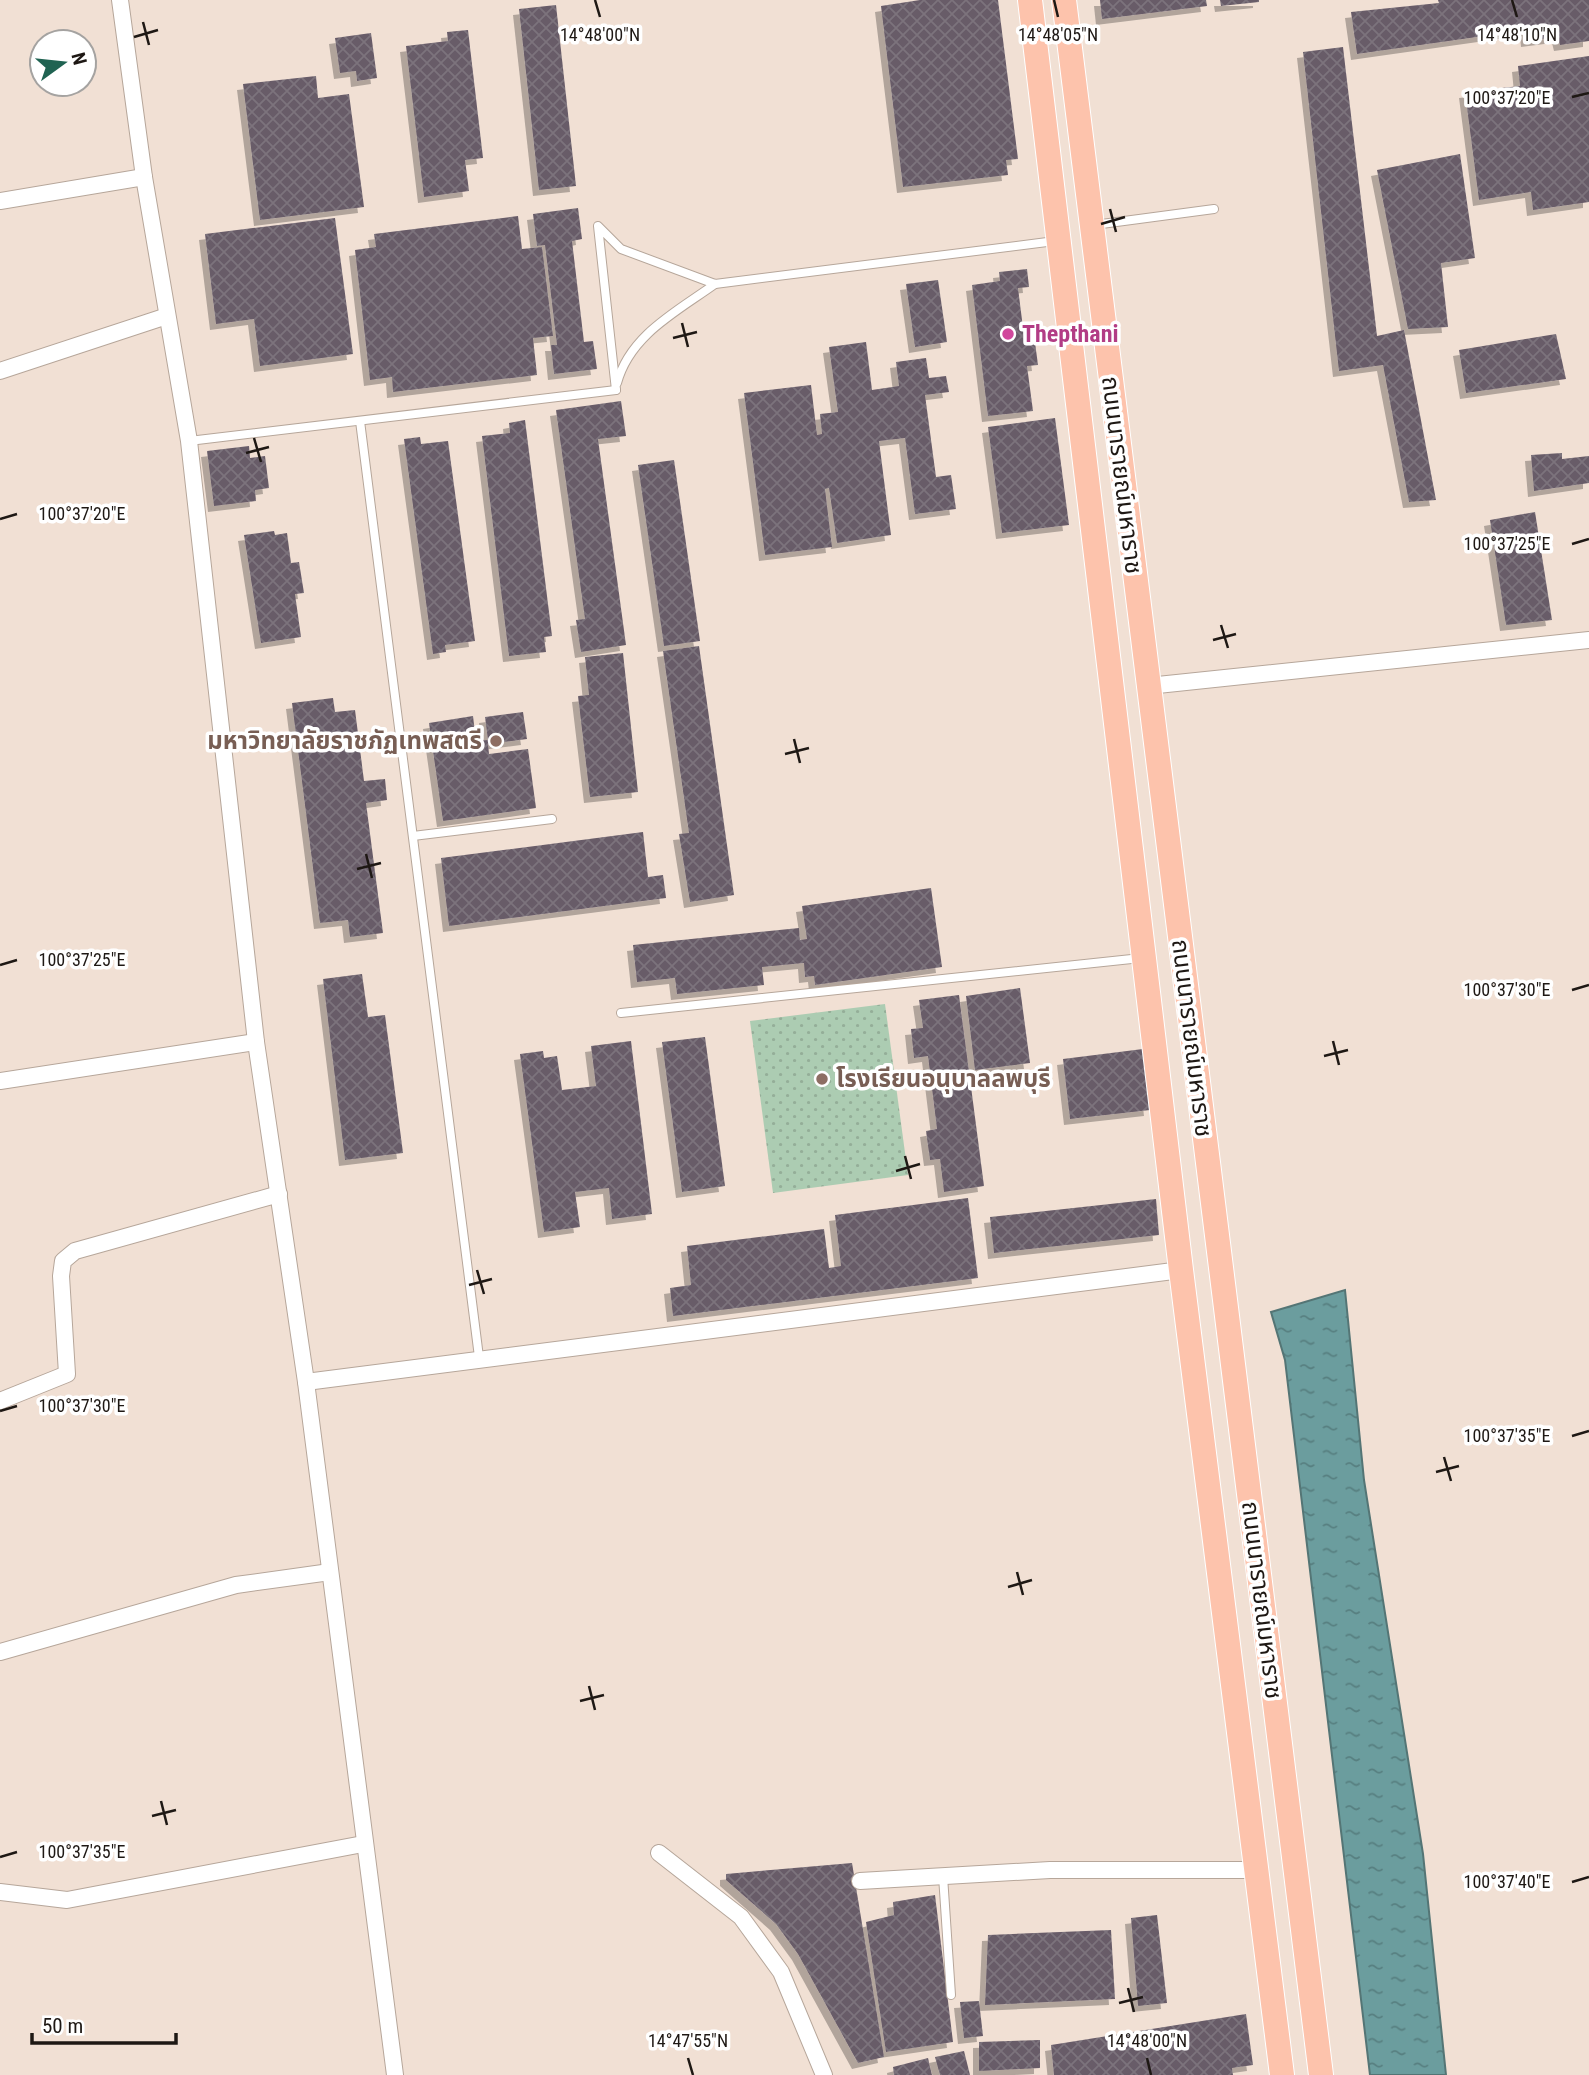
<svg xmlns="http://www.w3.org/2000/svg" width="1589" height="2075" font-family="'Roboto Condensed','Noto Sans Thai',sans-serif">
	<defs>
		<pattern id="grass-dots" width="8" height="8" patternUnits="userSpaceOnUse" patternTransform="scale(1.75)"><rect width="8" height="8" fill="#acccb2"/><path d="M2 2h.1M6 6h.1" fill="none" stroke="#94ae98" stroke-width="1.8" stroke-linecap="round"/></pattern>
		<pattern id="water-ripples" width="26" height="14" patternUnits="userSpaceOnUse" patternTransform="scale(1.75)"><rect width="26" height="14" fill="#6b9d9e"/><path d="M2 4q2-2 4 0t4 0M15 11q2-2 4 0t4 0" fill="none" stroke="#577f80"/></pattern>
		<pattern id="building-cross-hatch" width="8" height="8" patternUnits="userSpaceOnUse" patternTransform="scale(1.75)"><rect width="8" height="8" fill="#675b68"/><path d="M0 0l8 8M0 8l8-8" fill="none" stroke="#7c737c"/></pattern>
		<filter id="shadow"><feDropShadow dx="-6" dy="6" stdDeviation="0" flood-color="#0004"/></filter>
	</defs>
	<rect width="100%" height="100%" fill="#f1e0d4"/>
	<path fill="url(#grass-dots)" d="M885,1004L908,1175L773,1193L750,1021Z"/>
	<path fill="url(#water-ripples)" stroke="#547575" stroke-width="2" d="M1345,1290L1364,1480L1423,1854L1446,2075H1370L1285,1360L1271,1312Z"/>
	<g fill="url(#building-cross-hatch)" filter="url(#shadow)">
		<path d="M920,0H998L1018,159L1006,160L1008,175L903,187L881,6Z"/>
		<path d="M1100,0H1206L1207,6L1102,19Z"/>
		<path d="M1220,0H1259V2L1221,6Z"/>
		<path d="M1438,0H1589V41L1560,45L1558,37L1527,41L1526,30L1357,54L1351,12L1439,3Z"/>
		<path d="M556,5L576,186L539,190L519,9Z"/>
		<path d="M468,30L483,158L465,160L469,191L424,197L406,46L448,41L447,32Z"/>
		<path d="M371,33L377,78L357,81L356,71L340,73L335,38Z"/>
		<path d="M1343,47L1377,336L1404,330L1436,500L1409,502L1383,365L1339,371L1303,52Z"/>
		<path d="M1589,56V202L1533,210L1531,192L1479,200L1465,92L1520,86L1518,66Z"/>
		<path d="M316,76L318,98L349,94L364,207L260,220L243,84Z"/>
		<path d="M1460,154L1475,258L1441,263L1448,327L1408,329L1377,170Z"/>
		<path d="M578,208L582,239L572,241L584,342L593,341L597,369L554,374L551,345H557L545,245L537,246L533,214Z"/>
		<path d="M518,216L522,249L542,247L553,336L533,338L537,375L393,392L392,377L370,380L355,250L376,247L374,234Z"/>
		<path d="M335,218L353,354L260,366L254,319L216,324L205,234Z"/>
		<path d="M1027,269L1029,287L1018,288L1024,336L1034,335L1038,365L1027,366L1033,411L988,416L972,285L1000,281L999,272Z"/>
		<path d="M938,280L947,342L915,347L906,284Z"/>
		<path d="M1556,334L1566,379L1466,393L1459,350Z"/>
		<path d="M866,342L872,390L899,386L896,362L926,358L929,378L946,376L949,392L925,395L936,477L951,475L956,509L915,514L905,438L879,441L891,535L837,543L829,488L825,489L832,547L765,555L744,393L811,385L817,435L822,434L820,414L838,412L829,347Z"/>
		<path d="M621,401L626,436L598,439L626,645L581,652L576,620L585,619L556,410Z"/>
		<path d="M1055,418L1069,525L1002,533L988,427Z"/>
		<path d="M525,420L552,636L544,637L546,652L509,656L482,436L510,433L509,423Z"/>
		<path d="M420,437L421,444L448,441L475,641L445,645L446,652L433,654L404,439Z"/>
		<path d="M249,446L250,458L265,456L269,488L255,490L256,501L214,506L207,451Z"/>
		<path d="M1562,453V459L1589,456V483L1534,491L1531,455Z"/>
		<path d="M674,460L700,641L664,646L638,465Z"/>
		<path d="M1535,512L1552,620L1506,625L1490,520Z"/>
		<path d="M274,531L275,535L287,533L291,563L299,562L304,593L295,594L301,637L261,643L244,535Z"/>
		<path d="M699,646L734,895L690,902L679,834L689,833L663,651Z"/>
		<path d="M623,653L638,792L590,797L578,696L589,695L585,657Z"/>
		<path d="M333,698L335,712L355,710L364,781L385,779L387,800L366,803L383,933L350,937L348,920L320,923L292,703Z"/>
		<path d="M523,712L527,739L488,744L489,754L528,749L536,808L443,821L429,723L473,716L476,741L488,740L485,717Z"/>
		<path d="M643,832L648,877L663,875L666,898L449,926L441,858Z"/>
		<path d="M931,888L942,967L815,985L814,976L805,977L804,963L762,967L764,985L677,994L675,978L637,982L633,945L799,928L800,940L807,939L802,906Z"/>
		<path d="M362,974L368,1017L385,1015L403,1153L345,1160L323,979Z"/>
		<path d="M1020,988L1030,1063L975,1070L966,996Z"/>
		<path d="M959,995L984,1186L944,1192L940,1159L930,1160L926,1131L937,1129L928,1056L914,1058L911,1029L923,1028L919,1000Z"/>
		<path d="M705,1037L725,1186L682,1192L662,1042Z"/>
		<path d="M631,1041L652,1214L612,1219L609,1188L575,1192L580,1227L544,1232L520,1054L543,1051L544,1058L557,1056L562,1090L596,1086L591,1046Z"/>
		<path d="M1143,1049L1150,1110L1070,1119L1063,1059Z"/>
		<path d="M968,1198L978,1278L673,1316L670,1288L691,1285L687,1246L824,1229L829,1268L841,1266L835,1215Z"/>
		<path d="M1156,1199L1159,1235L994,1253L990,1217Z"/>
		<path d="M852,1863L884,2057L858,2063L798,1954L776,1924L726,1880V1874Z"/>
		<path d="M935,1895L953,2042L886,2052L866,1922L894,1915L893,1902Z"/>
		<path d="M1157,1915L1167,2003L1138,2006L1131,1918Z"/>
		<path d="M1111,1930L1115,1999L985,2005L988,1935Z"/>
		<path d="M979,2001L983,2036L964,2038L960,2002Z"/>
		<path d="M1246,2014L1253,2065L1232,2068L1233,2075H1054L1051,2045Z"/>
		<path d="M1040,2040V2068L979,2071V2042Z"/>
		<path d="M964,2051L970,2075H940L935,2057Z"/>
		<path d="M928,2058L932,2075H894L893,2067Z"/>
	</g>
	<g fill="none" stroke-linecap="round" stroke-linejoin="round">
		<defs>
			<g id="lane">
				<path d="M1094,225L1214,209"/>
				<path d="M617,383C630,335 676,312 715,284"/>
				<path d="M616,390L598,226L621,249L715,284L1055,241"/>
				<path d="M360,421L479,1357"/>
				<path d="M189,441L616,390"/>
				<path d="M413,836L552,819"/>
				<path d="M621,1013L1141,958"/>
				<path d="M943,1876L951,1995"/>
			</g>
			<g id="street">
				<path d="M120,0L144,177L189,441L256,1042L306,1382L395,2075"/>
				<path d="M0,201L144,177"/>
				<path d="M0,371L167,316"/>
				<path d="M1148,686L1589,640"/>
				<path d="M0,1081L256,1042"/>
				<path d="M306,1382L1181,1270"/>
				<path d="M0,1401L67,1374L61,1276L63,1261L75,1251L279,1194"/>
				<path d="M0,1652L236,1585L330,1572"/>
				<path d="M659,1853L741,1917L781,1972L824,2075"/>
				<path d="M860,1881L1050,1870H1256"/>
				<path d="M0,1892L67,1900L363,1844"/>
			</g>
			<g id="primary">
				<path d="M1030,0L1181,1270L1282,2075"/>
				<path d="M1064,0L1321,2075"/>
			</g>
		</defs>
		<use href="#lane" stroke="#b6a69a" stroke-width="10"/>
		<use href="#street" stroke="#b6a69a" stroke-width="18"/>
		<use href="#primary" stroke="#fff" stroke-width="26"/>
		<use href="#lane" stroke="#fff" stroke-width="8"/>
		<use href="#street" stroke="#fff" stroke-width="16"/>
		<use href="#primary" stroke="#fdc3ac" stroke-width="24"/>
	</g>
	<path fill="none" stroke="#1e1814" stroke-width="2.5" d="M595,0L600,17M1054,0L1058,17M1512,0L1517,17M143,22L149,45M134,37L158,30M1572,97L1589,93M1110,209L1116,232M1101,224L1125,217M682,323L688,347M673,338L697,332M254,438L261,462M246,453L269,447M0,519L17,514M1572,544L1589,539M1221,625L1228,648M1213,640L1236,634M794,739L800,763M785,754L809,748M366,854L372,878M357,869L381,863M0,965L17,960M1572,990L1589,985M1333,1041L1339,1065M1324,1056L1348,1050M905,1156L911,1179M896,1171L920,1164M477,1270L484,1294M469,1285L492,1279M0,1411L17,1406M1572,1436L1589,1431M1444,1457L1451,1481M1436,1472L1459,1466M1017,1572L1023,1595M1008,1587L1032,1580M589,1686L595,1710M580,1701L604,1695M161,1801L167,1825M152,1816L176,1810M0,1857L17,1852M1572,1882L1589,1877M1128,1988L1134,2012M1119,2003L1143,1997M688,2058L693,2075M1147,2058L1151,2075"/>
	<circle fill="#d1479c" stroke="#fff" stroke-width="2.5" cx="1008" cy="334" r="7"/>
	<g fill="#8d6e63" stroke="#fff" stroke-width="2.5">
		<circle cx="496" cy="741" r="7"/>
		<circle cx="822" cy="1079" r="7"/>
	</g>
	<g text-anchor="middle" stroke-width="7" stroke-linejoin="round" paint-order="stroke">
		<g font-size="24" font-weight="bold" fill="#b23c85" stroke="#fff" text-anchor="start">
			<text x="1022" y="342">Thepthani</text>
		</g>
		<g font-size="24" fill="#1e1814" stroke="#fff">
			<text transform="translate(1122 475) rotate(83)" y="8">ถนนนารายณ์มหาราช</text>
			<text transform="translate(1192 1038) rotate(83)" y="8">ถนนนารายณ์มหาราช</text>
			<text transform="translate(1262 1600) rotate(83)" y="8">ถนนนารายณ์มหาราช</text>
		</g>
		<g font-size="24" font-weight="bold" fill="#785e54" stroke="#fff" text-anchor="end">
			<text x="482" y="749">มหาวิทยาลัยราชภัฏเทพสตรี</text>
			<text x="836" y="1087" text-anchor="start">โรงเรียนอนุบาลลพบุรี</text>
		</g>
	</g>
	<g font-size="18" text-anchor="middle" fill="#1e1814" stroke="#fff" stroke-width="7" stroke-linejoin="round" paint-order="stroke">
		<text x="1058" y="41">14°48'05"N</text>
		<text x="1517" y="41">14°48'10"N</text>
		<text x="600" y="41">14°48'00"N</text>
		<text x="1507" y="104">100°37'20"E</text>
		<text x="82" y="520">100°37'20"E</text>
		<text x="1507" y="550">100°37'25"E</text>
		<text x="82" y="966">100°37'25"E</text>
		<text x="1507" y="996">100°37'30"E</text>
		<text x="82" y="1412">100°37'30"E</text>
		<text x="1507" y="1442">100°37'35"E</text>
		<text x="82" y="1858">100°37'35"E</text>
		<text x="1507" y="1888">100°37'40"E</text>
		<text x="688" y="2047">14°47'55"N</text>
		<text x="1147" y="2047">14°48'00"N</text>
	</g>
	<g transform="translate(63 63) rotate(75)"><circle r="33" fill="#ffffff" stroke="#a5a3a1" stroke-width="2"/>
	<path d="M0-5L12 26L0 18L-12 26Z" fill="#206352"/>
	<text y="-10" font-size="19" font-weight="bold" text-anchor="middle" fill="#1e1814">N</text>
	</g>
	<path d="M32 2033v10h144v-10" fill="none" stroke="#1e1814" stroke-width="3.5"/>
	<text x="42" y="2033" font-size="21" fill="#1e1814" stroke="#ffffff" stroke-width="5" paint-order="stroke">50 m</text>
</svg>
